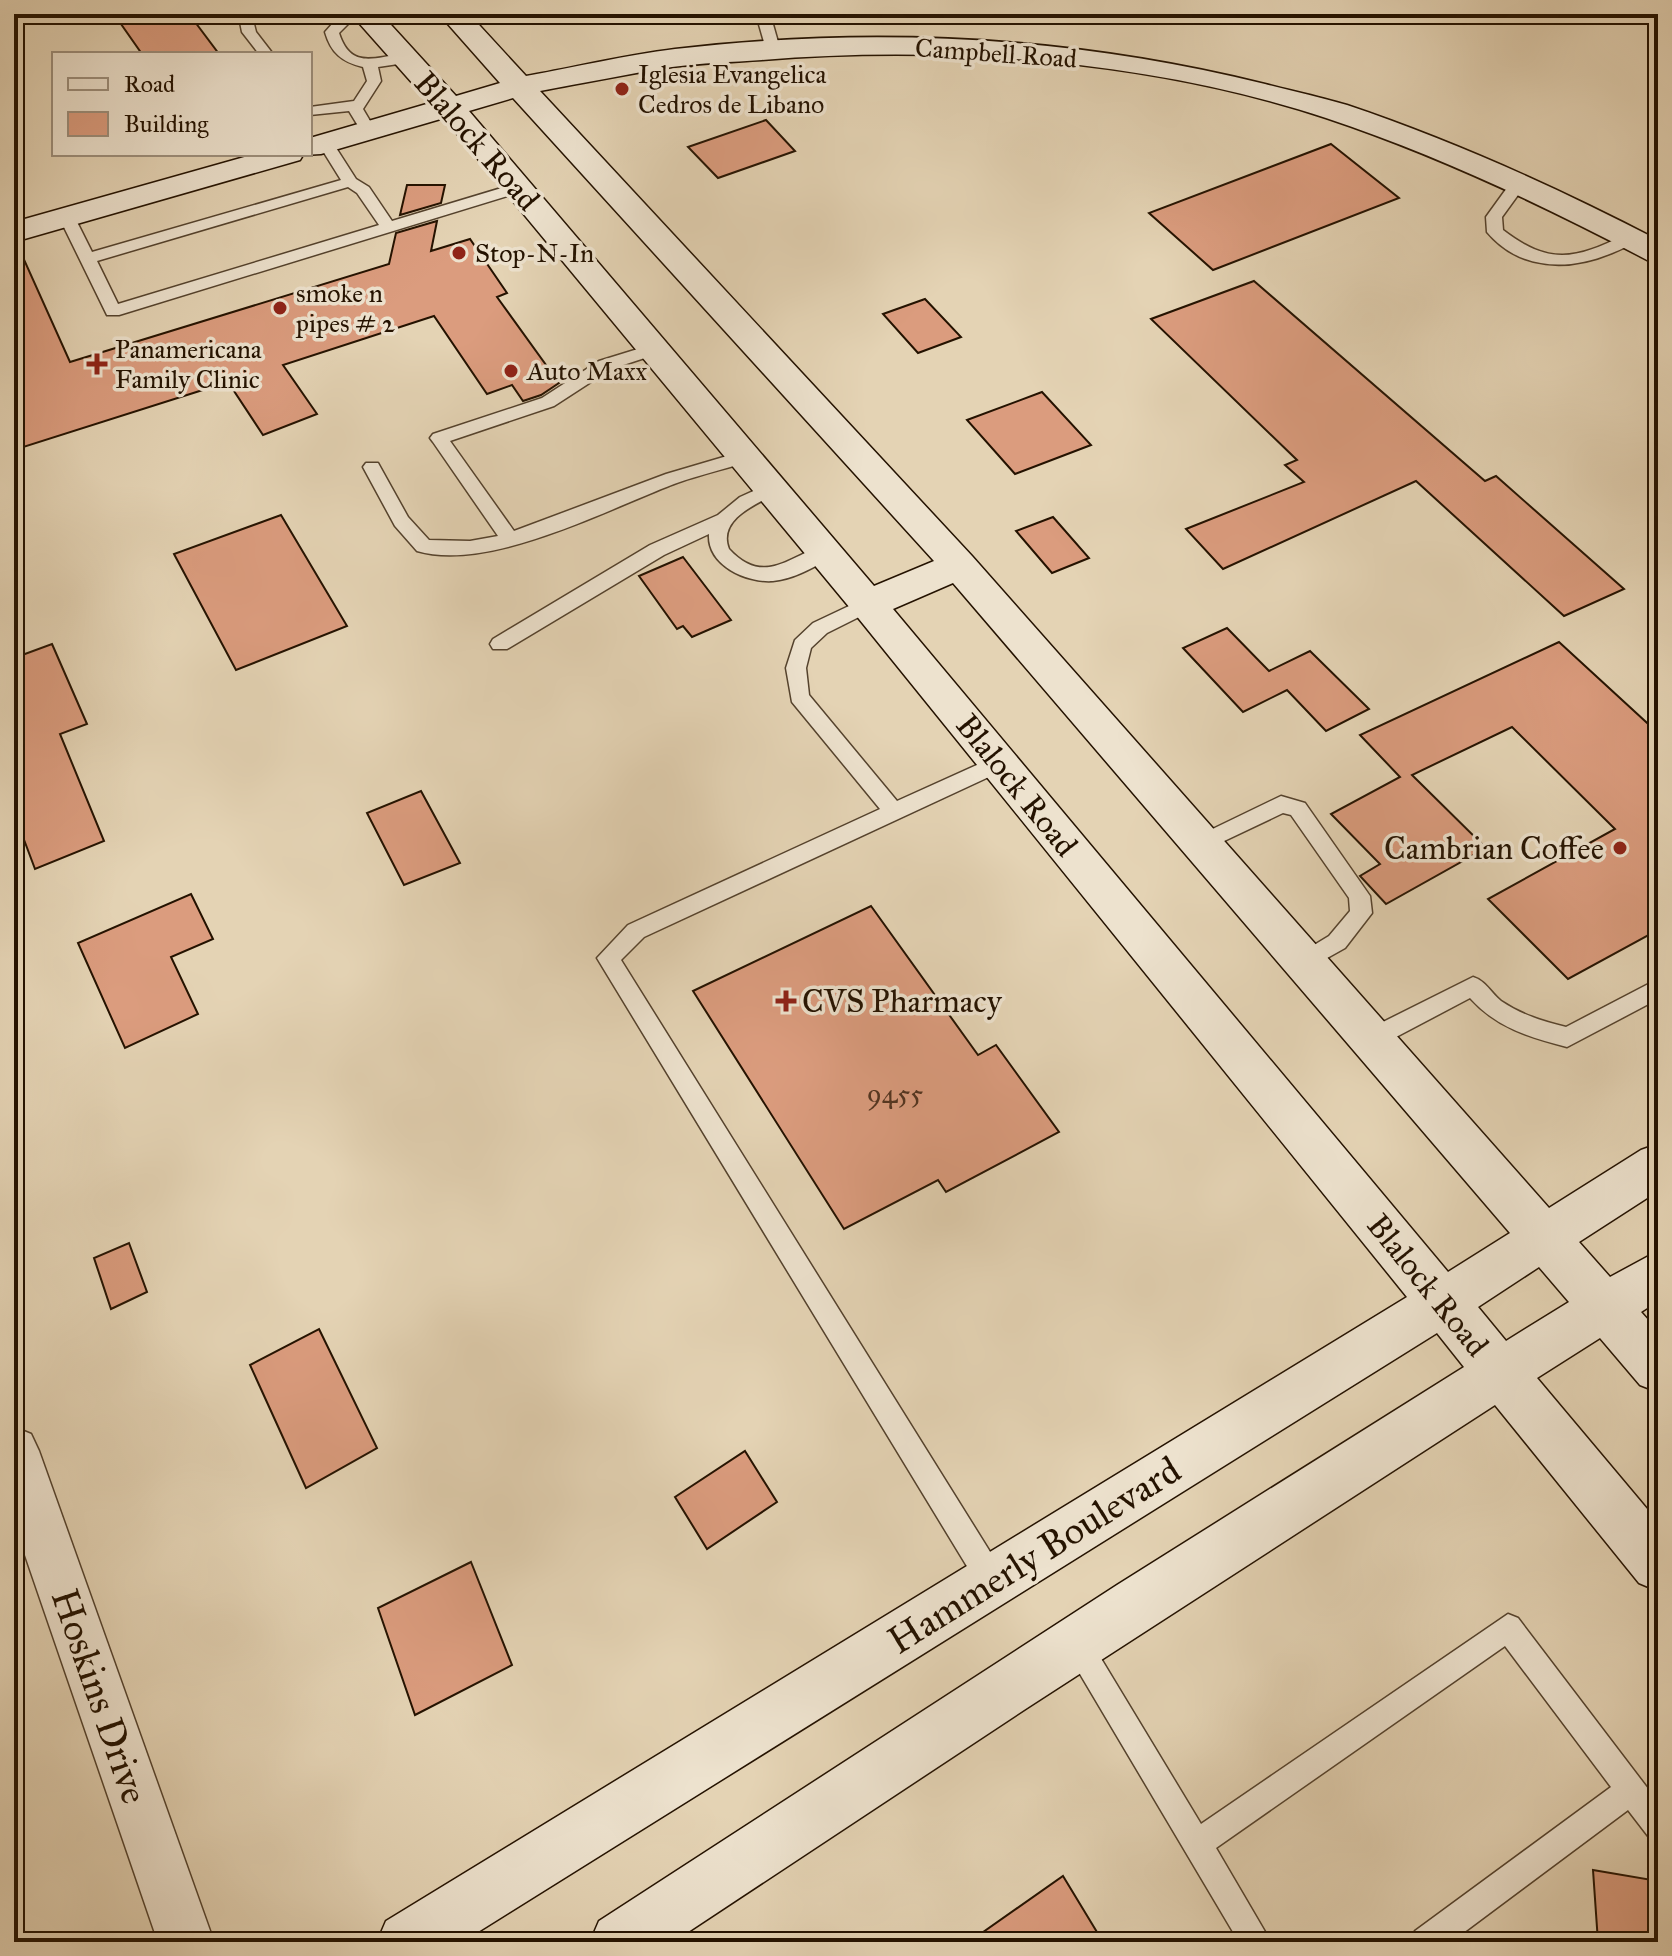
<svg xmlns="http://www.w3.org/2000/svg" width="1672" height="1956" font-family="'IM FELL Great Primer',serif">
	<rect width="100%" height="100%" fill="#e4d3b4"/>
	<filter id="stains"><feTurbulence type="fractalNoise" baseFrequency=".0025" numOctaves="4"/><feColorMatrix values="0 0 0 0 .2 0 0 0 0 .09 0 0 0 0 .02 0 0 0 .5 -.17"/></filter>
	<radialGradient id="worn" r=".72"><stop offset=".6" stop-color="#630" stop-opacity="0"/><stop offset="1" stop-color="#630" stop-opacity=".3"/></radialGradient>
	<g fill="#db9c7e" stroke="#241200" stroke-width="2">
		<path d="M114,14H189L219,54H142Z"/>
		<path d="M766,120L795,151L718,178L688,147Z"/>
		<path d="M1331,144L1399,198L1213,270L1149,213Z"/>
		<path d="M407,185H445L441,203L400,215Z"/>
		<path d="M437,221L431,251L470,239L507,293L497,297L559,383L541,395L523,401L512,385L487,394L434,316L283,365L317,414L263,435L228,382L14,450V245L17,244L70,362L389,264L396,233Z"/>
		<path d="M1254,281L1485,481L1496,476L1624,589L1564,616L1416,481L1223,569L1186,529L1304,482L1285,465L1297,460L1151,319Z"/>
		<path d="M925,299L961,337L918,353L883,314Z"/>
		<path d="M1042,392L1091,445L1015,474L967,420Z"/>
		<path d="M281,515L347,626L236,670L174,554Z"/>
		<path d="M1053,517L1089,558L1052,573L1016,531Z"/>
		<path d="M683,557L731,620L692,637L683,626L677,629L639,576Z"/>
		<path d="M1227,628L1269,671L1310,651L1369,709L1326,731L1287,690L1243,712L1183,648Z"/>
		<path d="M1559,642L1658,733V930L1568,979L1488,899L1615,829L1512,727L1412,775L1486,848L1386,904L1360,876L1380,864L1331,814L1400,777L1360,735Z"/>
		<path d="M52,644L87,724L60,734L104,841L35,869L14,813V658Z"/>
		<path d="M421,791L460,863L404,885L367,813Z"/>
		<path d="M191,894L213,939L171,957L198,1014L125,1048L78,943Z"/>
		<path d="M871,906L978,1055L996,1045L1059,1132L946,1192L938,1180L844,1229L693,991Z"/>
		<path d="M129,1243L147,1292L111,1309L94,1258Z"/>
		<path d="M319,1329L377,1448L306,1488L250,1365Z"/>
		<path d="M745,1451L777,1502L707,1549L675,1497Z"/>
		<path d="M471,1562L512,1665L415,1715L378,1608Z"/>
		<path d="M1593,1870L1658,1881V1942H1598Z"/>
		<path d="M1063,1876L1103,1942H969Z"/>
	</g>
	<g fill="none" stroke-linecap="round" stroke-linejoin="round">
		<defs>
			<g id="lane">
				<path d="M252,14H270L254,24L256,32L273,54H259L242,32L240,22Z"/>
				<path d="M297,14H368L349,23L339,33C354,81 392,44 412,59L405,63L378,67L381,81L363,109L376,131L373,134H363L349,111L310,115V107L354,101L367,81L363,67C342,62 331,53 325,32L333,23L304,18Z"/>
				<path d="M756,14H770L780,49L778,52H768L766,49Z"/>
				<path d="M326,138L331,140L356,179L369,187L392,221L518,183L526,188L524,191L119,315H107L59,217L61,214H73L92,252L341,180L318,143ZM348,187L357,193L379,225L118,304L97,261Z"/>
				<path d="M1518,179L1526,184L1502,217L1503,230C1550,266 1575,259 1625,235L1631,233L1639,238C1632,245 1622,249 1612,253C1569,271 1520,271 1487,232L1486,217L1512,181Z"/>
				<path d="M654,344L662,349L660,353L611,369L554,406L450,441L514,531L666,474L744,451L750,453L753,457L750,461C725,469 699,475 674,484C606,510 489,572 417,551L395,526L363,467L366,463H378L408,517L429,540L470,541L498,536L433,442L430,438L433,434L542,398L599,361Z"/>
				<path d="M771,483L777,485L780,489L777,493C757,504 717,519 729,549C764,587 789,556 825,545L832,547L834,552L832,557C814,567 794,579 773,581C746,583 707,565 709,534L664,555L507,649H493L490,644L493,639L650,545L718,515L740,497Z"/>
				<path d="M868,597L877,604L875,609L827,633L811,648L806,668L809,695L897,801L999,755L1006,757L1009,763L1006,769L644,937L621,960L1002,1571L1005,1581L1002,1591L992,1594L982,1591L597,958L628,925L880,809L792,702L786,668L795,640L813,623Z"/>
				<path d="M1281,796L1305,803L1370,896L1372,913L1345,948L1304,971L1296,968L1293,962L1296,956L1329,936L1350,911L1349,898L1291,815L1283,813L1201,852L1194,850L1191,844L1194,838Z"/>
				<path d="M1473,977C1486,981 1491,993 1501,1001C1522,1015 1542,1021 1566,1027L1658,979V999L1567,1047C1529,1037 1497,1028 1470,998L1379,1046L1371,1049L1363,1046L1360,1039L1363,1032Z"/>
				<path d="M1508,1614L1518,1618L1658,1802V1840L1648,1836L1628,1810L1451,1942H1411L1415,1931L1611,1787L1505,1646L1216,1848L1271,1942H1239L1061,1642L1065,1632L1075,1628L1085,1632L1201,1824Z"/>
			</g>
			<path id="street" d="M14,1427L31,1434L39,1451L214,1942H158L14,1523Z"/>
			<path id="secondary" d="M351,14H381L456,96L500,83L439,14H469L526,76C576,67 626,55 675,49C873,26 1072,36 1265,84C1292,91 1320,97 1347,105C1454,141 1558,188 1658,240V263L1647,260C1543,205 1437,155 1326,118C1150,60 946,45 762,60C732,62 701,63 672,67C628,74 584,83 540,91L972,556L1549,1208L1641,1150L1658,1144V1191L1579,1242L1610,1277L1658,1251V1301L1641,1312L1658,1331V1392L1640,1385L1600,1338L1537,1378L1658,1522V1591L1639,1583L1495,1405L1027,1708L673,1942H590L599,1921L1117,1585L1464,1367L1437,1333L462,1942H377L386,1921L1407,1297L855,614L444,118L321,154L303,155L300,160L14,242V222L255,154H310V138L430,103ZM513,98L934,561L874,586L469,111ZM953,583L1510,1233L1448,1272L893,609ZM1539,1267L1569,1302L1506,1341L1478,1307Z"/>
		</defs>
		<use href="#lane" stroke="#54422d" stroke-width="3"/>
		<use href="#street" stroke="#54422d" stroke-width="3"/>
		<use href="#secondary" stroke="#241200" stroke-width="3"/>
		<use href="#lane" fill="#ede2ce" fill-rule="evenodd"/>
		<use href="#street" fill="#ede2ce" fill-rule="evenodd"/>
		<use href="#secondary" fill="#ede2ce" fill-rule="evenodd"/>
	</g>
	<g fill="#8f2418" stroke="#ede2ce" stroke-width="3">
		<circle cx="622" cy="89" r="8"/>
		<circle cx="459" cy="253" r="8"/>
		<circle cx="280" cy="308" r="8"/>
		<path d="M93 352h8v8h8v8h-8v8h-8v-8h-8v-8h8z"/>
		<circle cx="511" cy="371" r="8"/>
		<circle cx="1620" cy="848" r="8"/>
		<path d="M782 989h8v8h8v8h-8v8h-8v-8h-8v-8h8z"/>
	</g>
	<g text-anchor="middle" stroke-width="7" stroke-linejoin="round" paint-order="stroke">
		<g font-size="26" fill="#241200" stroke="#ede2ce">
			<text transform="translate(996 53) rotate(4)" y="9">Campbell Road</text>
		</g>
		<g font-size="26" fill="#241200" stroke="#ede2ce" text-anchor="start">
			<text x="638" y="83">Iglesia Evangelica<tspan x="638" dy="30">Cedros de Libano</tspan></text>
			<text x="475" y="262">Stop-N-In</text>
			<text x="296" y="302">smoke n<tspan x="296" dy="30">pipes # 2</tspan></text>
			<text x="115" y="358">Panamericana<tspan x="115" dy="30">Family Clinic</tspan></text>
			<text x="527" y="380">Auto Maxx</text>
		</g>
		<g font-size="28" fill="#523420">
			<text x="895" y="1103">9455</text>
		</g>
		<g font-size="32" fill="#241200" stroke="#ede2ce">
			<text transform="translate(477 141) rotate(49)" y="11">Blalock Road</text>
			<text transform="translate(1017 785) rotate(51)" y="11">Blalock Road</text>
			<text transform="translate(1428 1285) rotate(51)" y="11">Blalock Road</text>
		</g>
		<g font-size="32" fill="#241200" stroke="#ede2ce" text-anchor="end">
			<text x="1604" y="859">Cambrian Coffee</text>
			<text x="802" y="1012" text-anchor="start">CVS Pharmacy</text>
		</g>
		<g font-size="38" fill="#241200" stroke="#ede2ce">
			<text transform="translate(1034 1555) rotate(-32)" y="13">Hammerly Boulevard</text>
			<text transform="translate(100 1696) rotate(71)" y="13">Hoskins Drive</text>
		</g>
	</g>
	<rect width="1672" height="1956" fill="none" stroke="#e4d3b4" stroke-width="48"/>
	<rect x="16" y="16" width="1640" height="1924" fill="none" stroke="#241200" stroke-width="4"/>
	<rect x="24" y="24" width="1624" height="1908" fill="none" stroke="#241200" stroke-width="2"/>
	<rect x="52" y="52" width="260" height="104" fill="#ede2ce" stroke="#9d8f7c" stroke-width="2"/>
	<rect x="68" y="78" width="40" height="12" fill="#ede2ce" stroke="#9d8f7c" stroke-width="2"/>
	<text x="124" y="92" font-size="24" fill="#241200">Road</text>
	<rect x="68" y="112" width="40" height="24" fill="#db9c7e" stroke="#9d8f7c" stroke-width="2"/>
	<text x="124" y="132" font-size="24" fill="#241200">Building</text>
	<rect width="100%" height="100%" filter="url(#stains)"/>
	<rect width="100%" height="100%" fill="url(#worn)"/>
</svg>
